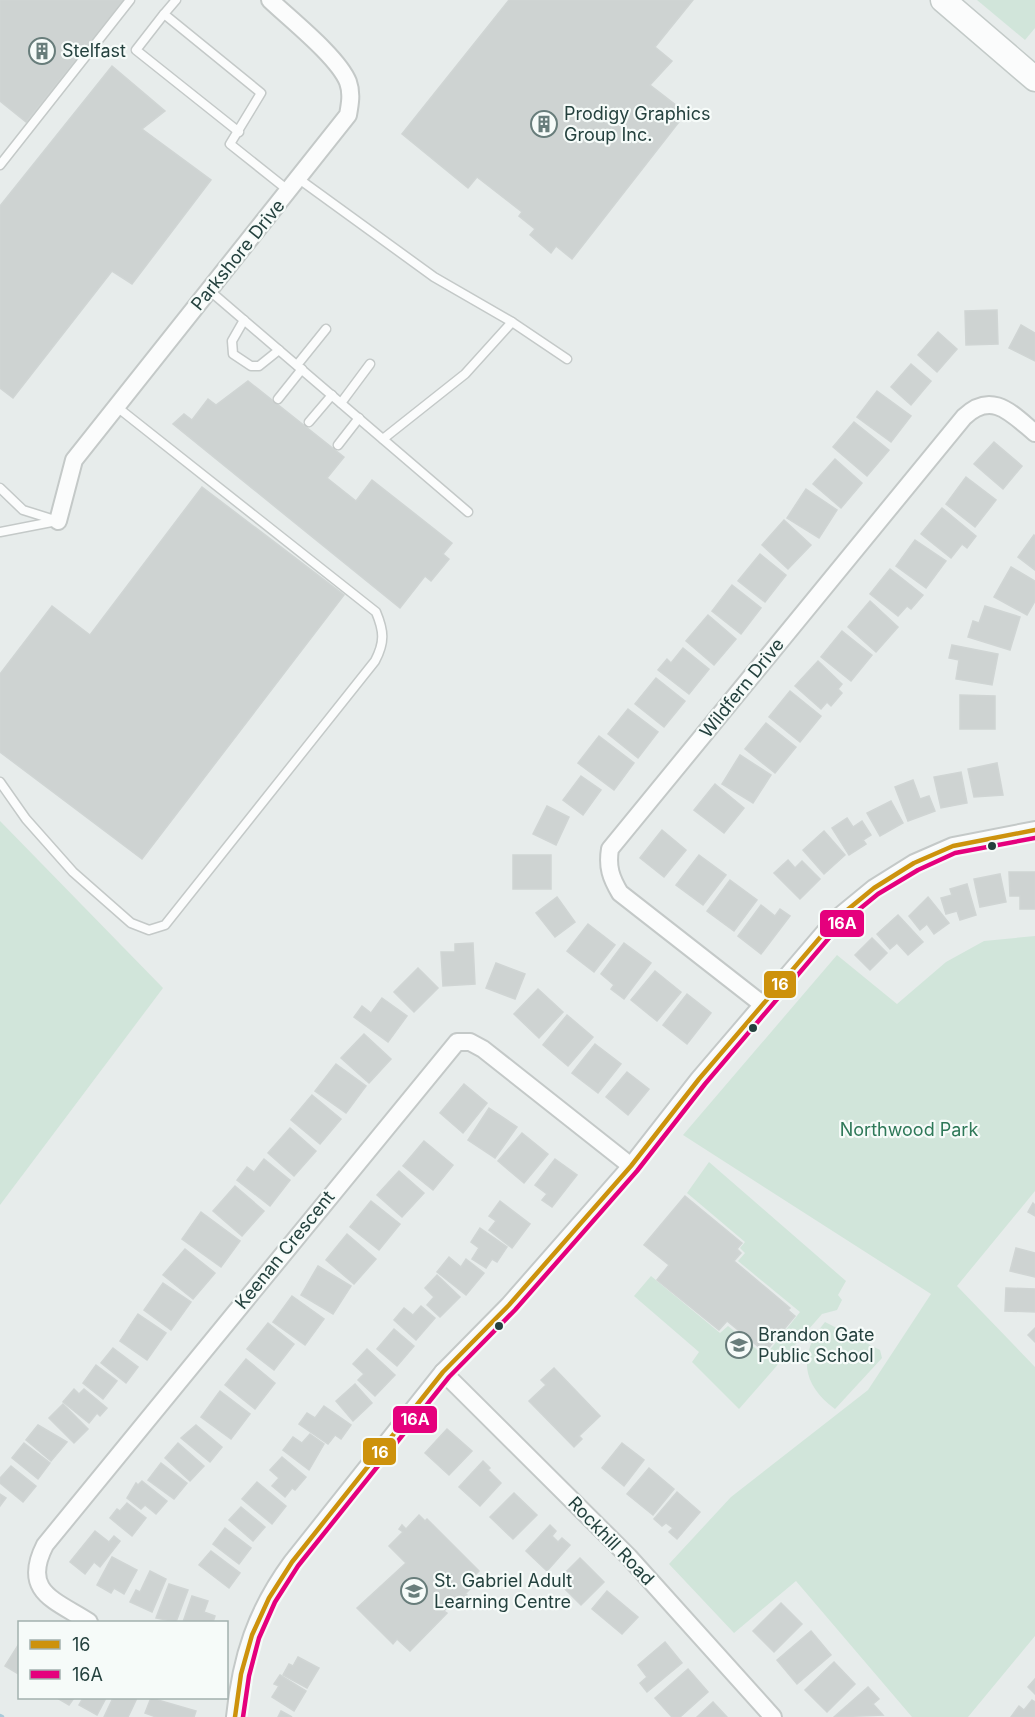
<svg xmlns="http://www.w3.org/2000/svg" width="1035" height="1717" font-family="Inter,sans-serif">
	<rect width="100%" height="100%" fill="#e7eceb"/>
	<g fill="#d1e5da">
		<path d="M977,0H1035V28L1025,40Z"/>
		<path d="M0,821L163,988L0,1205Z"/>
		<path d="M1035,936V1191L957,1286L1035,1367V1636L968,1717H912L796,1581L734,1633L669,1564L731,1497L868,1390L931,1294L683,1135L837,955L897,1004L946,962L984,941Z"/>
		<path d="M709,1162L846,1281L838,1295L842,1300L837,1310L822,1314L739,1409L692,1362L699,1352L634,1296L651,1276L720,1333L728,1326L765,1356L800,1312L738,1261L745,1253L740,1248L745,1242L687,1193Z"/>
		<path d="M825,1322L880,1350L882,1358L835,1409C801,1384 798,1354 825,1322Z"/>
	</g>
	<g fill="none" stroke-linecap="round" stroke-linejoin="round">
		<path stroke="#a9cada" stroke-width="4.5" d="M0,1716L2,1717"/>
	</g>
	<g fill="#ced3d2" stroke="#d0d5d4" stroke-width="1.5">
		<path d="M0,0H124L26,122L0,101Z"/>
		<path d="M509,0H693L655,47L672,61L650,85L686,113L572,259L556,246L551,253L530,235L535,229L519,216L522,212L477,177L468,188L402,134Z"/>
		<path d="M112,66L165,111L142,129L211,180L132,284L112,271L13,398L0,388V206Z"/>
		<path d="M997,310L998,344L966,345L965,311Z"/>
		<path d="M1021,325L1035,333V361L1009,348Z"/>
		<path d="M938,332L957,349L937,372L918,355Z"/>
		<path d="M911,364L931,381L911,405L891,387Z"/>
		<path d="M248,381L344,457L327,478L356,501L372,480L452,543L443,554L449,559L431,581L425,576L400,608L173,424L184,414L192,420L208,399L216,405Z"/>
		<path d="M877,391L911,416L891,442L857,417Z"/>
		<path d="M854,422L889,450L867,476L833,447Z"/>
		<path d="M994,442L1022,466L1003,489L974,464Z"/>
		<path d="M835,459L862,483L841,508L813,484Z"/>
		<path d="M966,477L996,500L975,527L946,504Z"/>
		<path d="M202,487L344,595L142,859L0,752V674L52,606L90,635Z"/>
		<path d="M806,489L837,510L819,538L787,518Z"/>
		<path d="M942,508L976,536L967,548L962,544L951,558L921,534Z"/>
		<path d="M784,520L811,545L788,569L762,545Z"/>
		<path d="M1034,535L1035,536V570L1018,557Z"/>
		<path d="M915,540L946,561L926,588L896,566Z"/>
		<path d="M760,554L786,575L765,602L738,581Z"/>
		<path d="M1011,567L1035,581V601L1027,615L994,597Z"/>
		<path d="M890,569L923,595L911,609L907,606L898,616L870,594Z"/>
		<path d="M732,585L761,608L741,634L712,611Z"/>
		<path d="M870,601L898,627L876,652L848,627Z"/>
		<path d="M985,606L1020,617L1010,650L968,637L973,621L979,623Z"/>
		<path d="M708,615L736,639L714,665L686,641Z"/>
		<path d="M842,631L872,655L851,681L821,657Z"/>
		<path d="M952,645L998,654L992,685L956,679L959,660L949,658Z"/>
		<path d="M683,648L709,669L689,694L658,670L667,659L671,663Z"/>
		<path d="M818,661L842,684L838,689L842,693L831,706L827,702L821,709L795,686Z"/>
		<path d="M656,678L685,701L664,727L635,704Z"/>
		<path d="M790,691L821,716L800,742L769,717Z"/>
		<path d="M960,695L995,696V729H960Z"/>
		<path d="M628,709L658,732L638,758L608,734Z"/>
		<path d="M766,723L796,747L775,773L745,749Z"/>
		<path d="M599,736L634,763L614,790L578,763Z"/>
		<path d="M740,755L771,775L753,803L722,784Z"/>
		<path d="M997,763L1003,795L974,797L968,769Z"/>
		<path d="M961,772L967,803L941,808L934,777Z"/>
		<path d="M581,776L601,790L583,815L563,800Z"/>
		<path d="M913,780L920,799L929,796L935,811L908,821L895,787Z"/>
		<path d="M715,784L744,808L724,833L694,810Z"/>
		<path d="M891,801L903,823L880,836L867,813Z"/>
		<path d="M547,806L569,817L556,845L533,834Z"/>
		<path d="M847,818L853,827L862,821L871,835L863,840L866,844L849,855L832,828Z"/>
		<path d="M662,830L686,850L664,877L640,858Z"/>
		<path d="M824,831L845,855L824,874L803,850Z"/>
		<rect x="513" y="855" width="38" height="34"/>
		<path d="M699,855L726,875L703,905L676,885Z"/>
		<path d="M788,860L795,868L802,861L820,879L800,899L774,873Z"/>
		<path d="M1009,872H1035V909H1020V896H1010Z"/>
		<path d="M1000,874L1006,902L980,907L974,879Z"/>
		<path d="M730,880L757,900L734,931L707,911Z"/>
		<path d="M967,884L976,915L960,920L957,911L946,914L941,898L952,895L950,889Z"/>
		<path d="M557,897L575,922L555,937L536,913Z"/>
		<path d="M928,897L949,923L934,934L927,924L920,930L909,916Z"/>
		<path d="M761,905L775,916L780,909L790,916L761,954L738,936Z"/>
		<path d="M898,915L923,942L908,955L897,943L890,949L877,934Z"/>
		<path d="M588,924L615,945L594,972L567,951Z"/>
		<path d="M872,938L887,953L870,970L855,955Z"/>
		<path d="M473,943L475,984L443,986L441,952H455V944Z"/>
		<path d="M624,943L651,963L624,999L611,989L614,985L601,974Z"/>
		<path d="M496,963L525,974L515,999L486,988Z"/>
		<path d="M418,968L438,988L414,1012L394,992Z"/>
		<path d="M655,971L681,992L657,1021L631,1000Z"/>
		<path d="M538,989L563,1012L539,1038L514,1014Z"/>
		<path d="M687,994L711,1013L687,1044L663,1025Z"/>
		<path d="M382,998L407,1016L388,1042L354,1017L362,1006L371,1013Z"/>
		<path d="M567,1015L593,1037L568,1066L543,1045Z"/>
		<path d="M364,1034L391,1059L369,1083L341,1058Z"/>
		<path d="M595,1044L621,1064L598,1093L572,1073Z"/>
		<path d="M336,1064L366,1086L346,1113L315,1091Z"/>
		<path d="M627,1072L649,1089L628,1115L606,1097Z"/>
		<path d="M464,1084L487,1103L463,1133L440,1113Z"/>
		<path d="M312,1095L341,1119L320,1144L291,1120Z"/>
		<path d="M489,1108L517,1127L495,1158L468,1140Z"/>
		<path d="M290,1128L316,1151L294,1176L268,1153Z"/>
		<path d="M522,1133L548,1154L524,1183L498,1161Z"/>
		<path d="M424,1141L453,1165L433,1190L403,1166Z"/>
		<path d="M264,1159L290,1180L270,1206L237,1180L247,1167L254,1172Z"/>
		<path d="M555,1159L577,1175L552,1207L542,1200L547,1194L535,1185Z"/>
		<path d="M399,1171L424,1193L402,1217L377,1195Z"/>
		<path d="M235,1186L264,1211L242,1236L213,1211Z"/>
		<path d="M685,1196L742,1243L737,1249L741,1253L734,1261L790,1308L788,1310L795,1316L765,1352L727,1321L719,1330L657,1280L669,1265L644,1245Z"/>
		<path d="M371,1201L400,1224L379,1250L350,1227Z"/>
		<path d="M500,1201L530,1224L512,1248L489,1230L496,1221L489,1216Z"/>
		<path d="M1033,1203L1035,1205V1216L1028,1212Z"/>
		<path d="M201,1212L240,1241L221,1267L182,1239Z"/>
		<path d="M480,1228L507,1247L497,1262L492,1259L486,1268L472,1259L479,1248L471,1242Z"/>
		<path d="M347,1234L376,1259L354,1284L326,1260Z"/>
		<path d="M1016,1248L1035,1253V1277L1010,1271Z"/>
		<path d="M185,1249L215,1273L193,1299L163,1275Z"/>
		<path d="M449,1257L461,1267L466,1259L484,1273L466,1295L437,1272Z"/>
		<path d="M318,1266L351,1286L333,1314L301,1295Z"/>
		<path d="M437,1275L460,1297L440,1317L427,1305L434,1297L425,1288Z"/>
		<path d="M163,1283L191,1302L171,1330L144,1310Z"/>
		<path d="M1006,1288L1035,1289V1312L1005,1311Z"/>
		<path d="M292,1296L324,1319L305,1345L273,1322Z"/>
		<path d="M421,1306L435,1318L416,1340L394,1320L404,1308L413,1315Z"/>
		<path d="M138,1314L166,1333L147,1360L120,1341Z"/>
		<path d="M268,1323L294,1344L274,1370L247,1349Z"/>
		<path d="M1035,1328V1342L1028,1335Z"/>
		<path d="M394,1329L414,1346L397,1366L377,1349Z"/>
		<path d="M113,1348L138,1367L126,1383L101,1363Z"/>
		<path d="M367,1349L395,1375L375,1396L358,1380L364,1374L353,1364Z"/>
		<path d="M246,1359L275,1383L255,1409L225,1385Z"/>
		<path d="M96,1365L117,1381L103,1399L83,1383Z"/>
		<path d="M554,1368L600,1416L579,1436L582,1439L574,1447L529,1401L546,1385L541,1380Z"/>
		<path d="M355,1384L372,1403L353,1421L336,1401Z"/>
		<path d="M74,1389L79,1394L84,1389L107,1408L100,1416L97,1413L89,1423L63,1402Z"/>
		<path d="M220,1391L250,1414L231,1439L201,1417Z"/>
		<path d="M63,1404L88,1429L74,1443L49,1418Z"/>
		<path d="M324,1406L351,1425L341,1439L335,1435L328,1444L299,1424L307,1413L315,1418Z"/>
		<path d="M38,1425L67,1442L51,1461L26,1440Z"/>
		<path d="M196,1425L222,1447L210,1462L181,1438Z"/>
		<path d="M447,1429L472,1451L449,1475L425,1453Z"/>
		<path d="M310,1434L324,1444L309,1470L283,1450L293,1437L302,1443Z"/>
		<path d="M24,1443L50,1463L38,1479L12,1458Z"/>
		<path d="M178,1443L204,1466L190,1481L165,1458Z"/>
		<path d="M622,1443L644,1460L624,1486L602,1468Z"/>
		<path d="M282,1457L306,1477L295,1490L292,1488L285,1497L272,1486L279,1478L270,1470Z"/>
		<path d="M483,1461L490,1468L488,1470L501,1483L480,1506L459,1487Z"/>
		<path d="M161,1463L187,1483L174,1499L148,1480Z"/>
		<path d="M11,1466L36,1486L23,1502L0,1483V1478Z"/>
		<path d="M649,1468L674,1489L653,1515L627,1494Z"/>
		<path d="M142,1481L167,1501L156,1514L145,1505L141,1509L127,1498L136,1483L138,1485Z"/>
		<path d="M257,1482L286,1506L272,1524L242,1499Z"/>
		<path d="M677,1492L700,1512L677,1539L669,1532L673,1528L666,1523L662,1526L654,1519Z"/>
		<path d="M514,1493L537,1515L513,1539L490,1517Z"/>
		<path d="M0,1494L6,1498L0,1506Z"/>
		<path d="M127,1503L146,1518L132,1536L110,1518L117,1509L120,1511Z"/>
		<path d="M241,1507L265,1527L253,1541L229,1520Z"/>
		<path d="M419,1515L425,1521L427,1519L479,1571L466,1584L470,1589L465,1594L467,1595L458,1605L453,1601L444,1611L447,1613L410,1651L397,1639L393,1644L357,1608L406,1563L389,1546L403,1532L399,1529L402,1525L406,1529Z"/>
		<path d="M550,1525L556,1531L552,1536L558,1542L562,1538L570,1545L547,1571L526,1551Z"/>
		<path d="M225,1528L251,1548L239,1564L213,1544Z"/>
		<path d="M95,1531L109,1542L114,1536L120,1541L100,1567L94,1562L85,1574L70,1562Z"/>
		<path d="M211,1551L240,1573L229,1588L199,1565Z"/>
		<path d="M112,1557L137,1570L124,1594L114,1588L111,1593L97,1585Z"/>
		<path d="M580,1558L604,1582L581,1605L557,1581Z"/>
		<path d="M150,1571L166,1579L152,1612L130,1602L136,1590L140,1592Z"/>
		<path d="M169,1584L188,1590L176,1622L156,1618Z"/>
		<path d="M607,1591L638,1617L622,1634L592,1609Z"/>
		<path d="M192,1596L208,1601L204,1612L215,1616L213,1622H183Z"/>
		<path d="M781,1603L802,1624L774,1652L753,1631Z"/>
		<path d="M811,1631L831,1655L797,1684L777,1660Z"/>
		<path d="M20,1642V1675L5,1666Z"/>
		<path d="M665,1642L682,1663L647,1692L640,1683L647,1677L638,1665Z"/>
		<path d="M298,1657L319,1668L307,1688L283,1675L289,1664L293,1666Z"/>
		<path d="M834,1662L855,1684L827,1712L805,1690Z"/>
		<path d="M688,1669L708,1692L680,1717H672L655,1698Z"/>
		<path d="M280,1675L306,1691L294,1711L272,1697L279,1686L274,1684Z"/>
		<path d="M1035,1679V1694L1028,1687Z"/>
		<path d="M868,1687L879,1699L873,1704L883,1715L834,1717Z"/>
		<path d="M57,1698H74L69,1705Z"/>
		<path d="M83,1698H106L97,1715L79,1705Z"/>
		<path d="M113,1698H137L128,1717H104Z"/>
		<path d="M151,1698L196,1711L194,1717H156L145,1713Z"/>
		<path d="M1032,1700L1035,1702V1717H1011L1019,1706L1024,1710Z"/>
		<path d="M713,1702L727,1717H697Z"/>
		<path d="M281,1711L292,1717H278Z"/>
	</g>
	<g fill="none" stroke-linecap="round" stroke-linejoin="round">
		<defs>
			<g id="service">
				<path d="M176,0L164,14L261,93L230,144L289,191"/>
				<path d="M164,14L136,50L239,132"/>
				<path d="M0,165L130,0"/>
				<path d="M299,179L434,277L512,322L465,374L383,439"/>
				<path d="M210,291L468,512"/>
				<path d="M244,320L232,341L233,354L251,366H259L279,350"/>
				<path d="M512,322L567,359"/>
				<path d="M297,365L326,329"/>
				<path d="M278,399L302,369"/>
				<path d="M341,403L370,364"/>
				<path d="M309,422L332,395"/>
				<path d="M338,445L359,418"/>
				<path d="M0,488L23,510L58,521"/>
				<path d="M0,532L57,521"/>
				<path d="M0,782L26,819L73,872L131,923L149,930L165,925L375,661C385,642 384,631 376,612L117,407"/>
			</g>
			<g id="minor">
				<path d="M58,521L74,460L348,115C350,104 352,93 348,82C338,57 291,20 270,0"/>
				<path d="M762,1004L620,893C611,878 607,867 610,849L964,417C992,390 1012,414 1035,433"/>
				<path d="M443,1372L629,1557L773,1717"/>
				<path d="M89,1622C55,1600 21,1592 45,1545L457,1042H470L483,1049L631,1166"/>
				<path d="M235,1717C241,1657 256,1611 292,1562L443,1372L509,1305L631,1166L699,1079L835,920L874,888L914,863L953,846L1035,830"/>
			</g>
			<path id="secondary" d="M943,0L1035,79"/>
		</defs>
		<use href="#service" stroke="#c4c9c8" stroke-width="11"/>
		<use href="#minor" stroke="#c4c9c8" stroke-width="20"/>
		<use href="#secondary" stroke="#c3cac8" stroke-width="27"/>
		<use href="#service" stroke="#fbfcfc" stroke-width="8"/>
		<use href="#minor" stroke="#fbfcfc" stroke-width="16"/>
		<use href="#secondary" stroke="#fbfcfc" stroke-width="24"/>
		<defs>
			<path id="bus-1" d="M235,1717L241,1674L252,1635L269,1598L292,1562L443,1372L509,1305L631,1166L699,1079L835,920L874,888L914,863L953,846L1035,830"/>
			<path id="bus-2" d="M243,1717L249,1676L259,1638L275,1602L298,1566L449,1377L515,1310L637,1171L705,1084L840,925L878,894L918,870L955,853L1035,838"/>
		</defs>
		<use href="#bus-1" stroke="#f6fbf9" stroke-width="9"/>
		<use href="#bus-2" stroke="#f6fbf9" stroke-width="9"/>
		<use href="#bus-1" stroke="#cd920c" stroke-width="4.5"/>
		<use href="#bus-2" stroke="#e5007d" stroke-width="4.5"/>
	</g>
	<defs>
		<symbol id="building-ring" viewBox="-11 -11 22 22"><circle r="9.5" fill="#f6fbf9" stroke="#687d7b" stroke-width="1.5"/><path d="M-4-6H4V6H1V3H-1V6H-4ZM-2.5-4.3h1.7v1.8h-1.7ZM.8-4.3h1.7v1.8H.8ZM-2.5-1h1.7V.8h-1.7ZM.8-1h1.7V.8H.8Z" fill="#687d7b"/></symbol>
		<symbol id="school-ring" viewBox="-11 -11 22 22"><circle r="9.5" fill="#f6fbf9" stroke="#687d7b" stroke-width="1.5"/><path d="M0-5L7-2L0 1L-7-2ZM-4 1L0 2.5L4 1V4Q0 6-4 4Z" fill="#687d7b"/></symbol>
	</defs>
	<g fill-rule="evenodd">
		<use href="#building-ring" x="27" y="36" width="30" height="30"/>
		<use href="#building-ring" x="529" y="109" width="30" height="30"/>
		<use href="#school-ring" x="724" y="1330" width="30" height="30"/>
		<use href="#school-ring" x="399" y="1576" width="30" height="30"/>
	</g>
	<g fill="#24413e" stroke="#f6fbf9" stroke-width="2">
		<circle cx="992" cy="846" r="5"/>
		<circle cx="753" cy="1028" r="5"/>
		<circle cx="499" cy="1326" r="5"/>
	</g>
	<g text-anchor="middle" stroke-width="4.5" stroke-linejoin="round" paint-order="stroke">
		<g font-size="18" fill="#24413e" stroke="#f6fbf9" text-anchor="start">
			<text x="62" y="57">Stelfast</text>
			<text x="564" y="120">Prodigy Graphics<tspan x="564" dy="21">Group Inc.</tspan></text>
			<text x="758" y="1341">Brandon Gate<tspan x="758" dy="21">Public School</tspan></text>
			<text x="434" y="1587">St. Gabriel Adult<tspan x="434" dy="21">Learning Centre</tspan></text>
		</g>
		<g font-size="18" fill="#24413e" stroke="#f6fbf9">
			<text transform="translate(238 255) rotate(-51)" y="6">Parkshore Drive</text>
			<text transform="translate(742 688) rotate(-51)" y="6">Wildfern Drive</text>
			<text transform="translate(285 1250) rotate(-51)" y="6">Keenan Crescent</text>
			<text transform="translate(611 1541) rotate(46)" y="6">Rockhill Road</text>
		</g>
		<g font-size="18" fill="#2e7858" stroke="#f6fbf9">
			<text x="909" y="1136">Northwood Park</text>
		</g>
	</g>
	<g stroke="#f6fbf9" stroke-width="2">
		<rect x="819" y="909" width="46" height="29" rx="6" fill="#e5007d"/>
		<rect x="763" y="970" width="34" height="29" rx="6" fill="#cd920c"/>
		<rect x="392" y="1405" width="46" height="29" rx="6" fill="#e5007d"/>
		<rect x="362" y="1437" width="35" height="29" rx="6" fill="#cd920c"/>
	</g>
	<g font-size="16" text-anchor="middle" font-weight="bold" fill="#fff">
		<text x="842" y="929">16A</text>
		<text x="780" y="990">16</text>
		<text x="415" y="1425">16A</text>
		<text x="380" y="1458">16</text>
	</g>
	<rect x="18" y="1621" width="210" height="78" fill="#f6fbf9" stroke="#a2b1ae" stroke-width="1.5"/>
	<rect x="30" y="1640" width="30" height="9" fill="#cd920c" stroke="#a2b1ae" stroke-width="1.5"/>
	<text x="72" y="1651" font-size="18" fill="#24413e">16</text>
	<rect x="30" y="1670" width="30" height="9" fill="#e5007d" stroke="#a2b1ae" stroke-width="1.5"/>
	<text x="72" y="1681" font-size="18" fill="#24413e">16A</text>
</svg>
